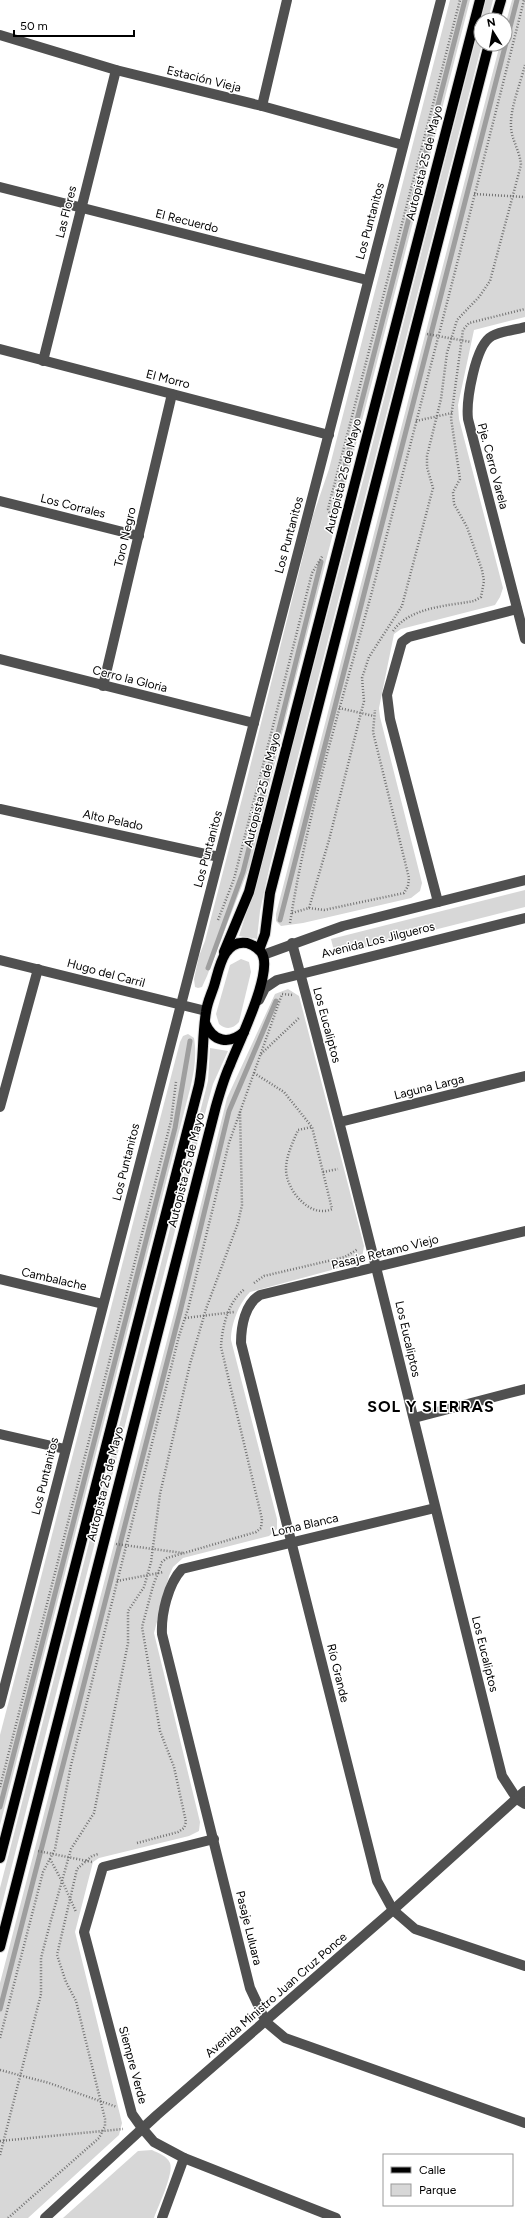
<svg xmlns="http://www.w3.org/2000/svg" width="525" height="2218" font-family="Figtree,sans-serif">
	<rect width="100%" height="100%" fill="#fff"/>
	<g fill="#d7d7d7">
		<path d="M450,0H470L290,701L250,865L207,976L202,987L198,988L195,987L194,979L199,956L205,941L243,795L313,516L329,469Z"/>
		<path d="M486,0H493L488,20H481L482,44L270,865L260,911L257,939L239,936L257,879L366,469Z"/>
		<path d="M512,0H525V317L474,330L458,405L459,419L503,588L500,597L495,605L401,629L394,634L379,708L380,717L422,883L420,891L411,898L303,923L281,926L276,921V914L500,44H505V26Z"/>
		<path d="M525,890V907L335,955L331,939Z"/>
		<path d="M241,959L249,962L251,972L239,1022C233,1029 226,1030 219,1024L216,1014L230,965Z"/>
		<path d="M288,989L299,996L364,1246L362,1258L354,1264L250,1292C239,1303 231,1324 231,1340L277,1519V1529L269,1536L183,1558L173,1567L169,1576L154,1633L200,1822L199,1831L189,1836L99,1858L93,1862L75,1932L122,2123L119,2135L28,2218H0V1983L178,1298L227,1098L275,994Z"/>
		<path d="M188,1034L194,1038C197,1056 194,1072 190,1089L0,1825V1735L180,1042L183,1036Z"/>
		<path d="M210,1048L228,1051L213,1084L208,1102L0,1912V1888L208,1081Z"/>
		<path d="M152,2150C158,2153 167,2156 170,2163C174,2174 158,2206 154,2218H63L138,2151Z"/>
	</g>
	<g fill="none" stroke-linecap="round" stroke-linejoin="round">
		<g stroke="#9e9e9e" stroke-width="5">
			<path d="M333,513L465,0"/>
			<path d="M280,920L517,0"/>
			<path d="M208,968L243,872L321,562"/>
			<path d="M0,1807L175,1128L190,1041"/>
			<path d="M0,2009L180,1312L229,1111L276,1001"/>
		</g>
		<defs>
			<g id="major">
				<path d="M495,20L501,0"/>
				<path d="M259,950L265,934L270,893L489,44"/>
				<path d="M224,952L249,892L480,0"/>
				<path d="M205,1023C213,1042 229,1045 244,1032"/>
				<path d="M0,1858L199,1085C204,1061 202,1036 206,1012C207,1003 211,995 214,986C219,970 223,939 247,943C254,945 261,950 263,956C271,977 238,1044 230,1065C224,1078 220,1092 216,1106L0,1947"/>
			</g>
		</defs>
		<use href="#major" stroke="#dbdbdb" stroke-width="12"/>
		<g stroke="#727272" stroke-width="2.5" stroke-dasharray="1 2" stroke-linecap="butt">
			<path d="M474,194L525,197"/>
			<path d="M427,334L471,342"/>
			<path d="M416,421L452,413"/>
			<path d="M332,518L328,509L460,0"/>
			<path d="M393,631C410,607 447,606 474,601L481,597L484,581L482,570L467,527L454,504L453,492L460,479L451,418L463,330L469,323L525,309"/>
			<path d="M339,708L374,716"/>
			<path d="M309,908L324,910L404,893L408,886L409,878L373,732L375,710"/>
			<path d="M292,913L309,908L329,840L364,701L362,678L369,657L402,606L433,488L427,467V456L441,399L447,353L457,320L479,297L490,281L521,165C520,151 511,139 511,126C510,108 521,82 525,65"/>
			<path d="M218,920L234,879L312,573L323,555"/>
			<path d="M290,923C308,808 344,696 374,584C425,389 475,195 524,0"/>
			<path d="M261,1054L299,1018"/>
			<path d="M254,1073L284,1092L312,1127L332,1209C310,1219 286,1190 286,1169C286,1156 293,1142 298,1130L312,1127"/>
			<path d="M323,1172L338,1169"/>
			<path d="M254,1283L264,1276L345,1257L358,1249"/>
			<path d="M185,1318L234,1312"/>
			<path d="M116,1544L183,1553"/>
			<path d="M117,1581L164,1572"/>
			<path d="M0,1787L171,1121L176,1082"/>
			<path d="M137,1843L178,1832L184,1828L186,1822L174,1767L160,1731L142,1627L153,1586L162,1562L167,1558L256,1532L261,1528L262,1519L221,1347C222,1327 228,1301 245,1289"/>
			<path d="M38,1851L92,1862"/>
			<path d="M50,1859L64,1885L76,1912"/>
			<path d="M0,2038L43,1872L55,1849L71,1765L179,1336L188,1309L229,1143L282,994L293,995"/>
			<path d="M0,2070L49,2083L117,2107"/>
			<path d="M0,2141L123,2129"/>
			<path d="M0,2155L41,1994V1958L51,1920L71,1849L94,1813L128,1643V1611L144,1587L151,1562L160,1494L190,1364L206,1309L238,1223L242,1205L240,1111"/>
			<path d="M8,2218L99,2138L105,2126V2119L76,2001L66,1982L57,1955L77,1869L92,1856L98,1854"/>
		</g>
		<g stroke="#505050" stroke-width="10">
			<path d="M0,35L116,70L262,106L403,145"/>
			<path d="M262,106L287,0"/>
			<path d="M0,187L367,280"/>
			<path d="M525,327C515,330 501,331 492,336C475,345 466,401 468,419L525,639"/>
			<path d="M0,349L329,435"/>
			<path d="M43,361L116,70"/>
			<path d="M0,501L139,536"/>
			<path d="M0,659L254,723"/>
			<path d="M103,686L172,394"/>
			<path d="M0,809L219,857"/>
			<path d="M438,902L390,719L387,695L402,642L409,637L517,609"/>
			<path d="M292,943C367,1220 432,1498 502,1776L517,1799L525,1804"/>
			<path d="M263,955L343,926L525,880"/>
			<path d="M0,960L206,1011"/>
			<path d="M259,1000L265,988L277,980L525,918"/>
			<path d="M0,1107L38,969"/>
			<path d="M340,1122L525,1076"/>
			<path d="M525,1231L260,1295C245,1304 241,1326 241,1343L377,1881L393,1910L415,1929L525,1966"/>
			<path d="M0,1279L103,1304"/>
			<path d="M414,1418L525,1389"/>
			<path d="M0,1434L65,1449"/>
			<path d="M435,1508L182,1569C168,1584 161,1614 162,1634L250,1988L266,2022L285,2038L525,2123"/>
			<path d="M0,1704L441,0"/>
			<path d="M214,1839L103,1867L84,1932L132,2114L142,2128L154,2142L184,2158L336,2218"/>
			<path d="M45,2218L157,2115L393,1910L525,1791"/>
			<path d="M162,2218L184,2158"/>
		</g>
		<use href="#major" stroke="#000" stroke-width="10"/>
	</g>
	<g text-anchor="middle" stroke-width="3" stroke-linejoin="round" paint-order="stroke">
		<g font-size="12" fill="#000" stroke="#fff">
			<text transform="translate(204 79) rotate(14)" y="4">Estación Vieja</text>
			<text transform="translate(424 163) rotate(-76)" y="4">Autopista 25 de Mayo</text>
			<text transform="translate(66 212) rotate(-76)" y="4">Las Flores</text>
			<text transform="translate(187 221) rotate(14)" y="4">El Recuerdo</text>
			<text transform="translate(370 221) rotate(-75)" y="4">Los Puntanitos</text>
			<text transform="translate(168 379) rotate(14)" y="4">El Morro</text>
			<text transform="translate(493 466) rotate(75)" y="4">Pje. Cerro Varela</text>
			<text transform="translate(343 476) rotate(-76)" y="4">Autopista 25 de Mayo</text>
			<text transform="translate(73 506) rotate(14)" y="4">Los Corrales</text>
			<text transform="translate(289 535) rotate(-75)" y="4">Los Puntanitos</text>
			<text transform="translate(125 537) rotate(-77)" y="4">Toro Negro</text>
			<text transform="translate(130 679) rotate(14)" y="4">Cerro la Gloria</text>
			<text transform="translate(262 790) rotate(-76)" y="4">Autopista 25 de Mayo</text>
			<text transform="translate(113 820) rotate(12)" y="4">Alto Pelado</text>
			<text transform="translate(208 849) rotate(-75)" y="4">Los Puntanitos</text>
			<text transform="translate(378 940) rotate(-14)" y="4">Avenida Los Jilgueros</text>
			<text transform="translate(106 973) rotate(15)" y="4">Hugo del Carril</text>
			<text transform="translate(327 1025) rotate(75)" y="4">Los Eucaliptos</text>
			<text transform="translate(429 1087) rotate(-14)" y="4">Laguna Larga</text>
			<text transform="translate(126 1162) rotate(-76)" y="4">Los Puntanitos</text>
			<text transform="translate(186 1170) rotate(-76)" y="4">Autopista 25 de Mayo</text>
			<text transform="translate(385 1252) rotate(-14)" y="4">Pasaje Retamo Viejo</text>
			<text transform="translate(54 1279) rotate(13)" y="4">Cambalache</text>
			<text transform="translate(408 1339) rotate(77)" y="4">Los Eucaliptos</text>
			<text transform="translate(45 1476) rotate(-76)" y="4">Los Puntanitos</text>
			<text transform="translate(105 1484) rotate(-76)" y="4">Autopista 25 de Mayo</text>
			<text transform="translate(305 1525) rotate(-13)" y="4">Loma Blanca</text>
			<text transform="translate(485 1654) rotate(76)" y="4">Los Eucaliptos</text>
			<text transform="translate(338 1673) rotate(76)" y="4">Río Grande</text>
			<text transform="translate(249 1928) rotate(76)" y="4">Pasaje Luluara</text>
			<text transform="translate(276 1995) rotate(-41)" y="4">Avenida Ministro Juan Cruz Ponce</text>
			<text transform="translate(133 2065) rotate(75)" y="4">Siempre Verde</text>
		</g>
		<g font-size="16" font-weight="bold" letter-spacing="1" fill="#000" stroke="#fff">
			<text x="431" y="1412">SOL Y SIERRAS</text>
		</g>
	</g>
	<rect x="383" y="2154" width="130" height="52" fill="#ffffff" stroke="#999999"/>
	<rect x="391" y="2167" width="20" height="6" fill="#000000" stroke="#999999"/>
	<text x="419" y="2174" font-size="12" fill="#000000">Calle</text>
	<rect x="391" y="2184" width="20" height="12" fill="#d7d7d7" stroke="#999999"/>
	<text x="419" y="2194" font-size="12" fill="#000000">Parque</text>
	<g transform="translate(493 32) rotate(349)"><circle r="19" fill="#ffffff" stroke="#999999"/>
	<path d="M0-3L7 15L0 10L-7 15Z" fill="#000000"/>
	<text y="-6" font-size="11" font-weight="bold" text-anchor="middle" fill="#000000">N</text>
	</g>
	<path d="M14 30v6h120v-6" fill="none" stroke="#000000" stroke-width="2"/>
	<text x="20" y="30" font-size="12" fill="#000000" stroke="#ffffff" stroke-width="3" paint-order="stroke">50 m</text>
</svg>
